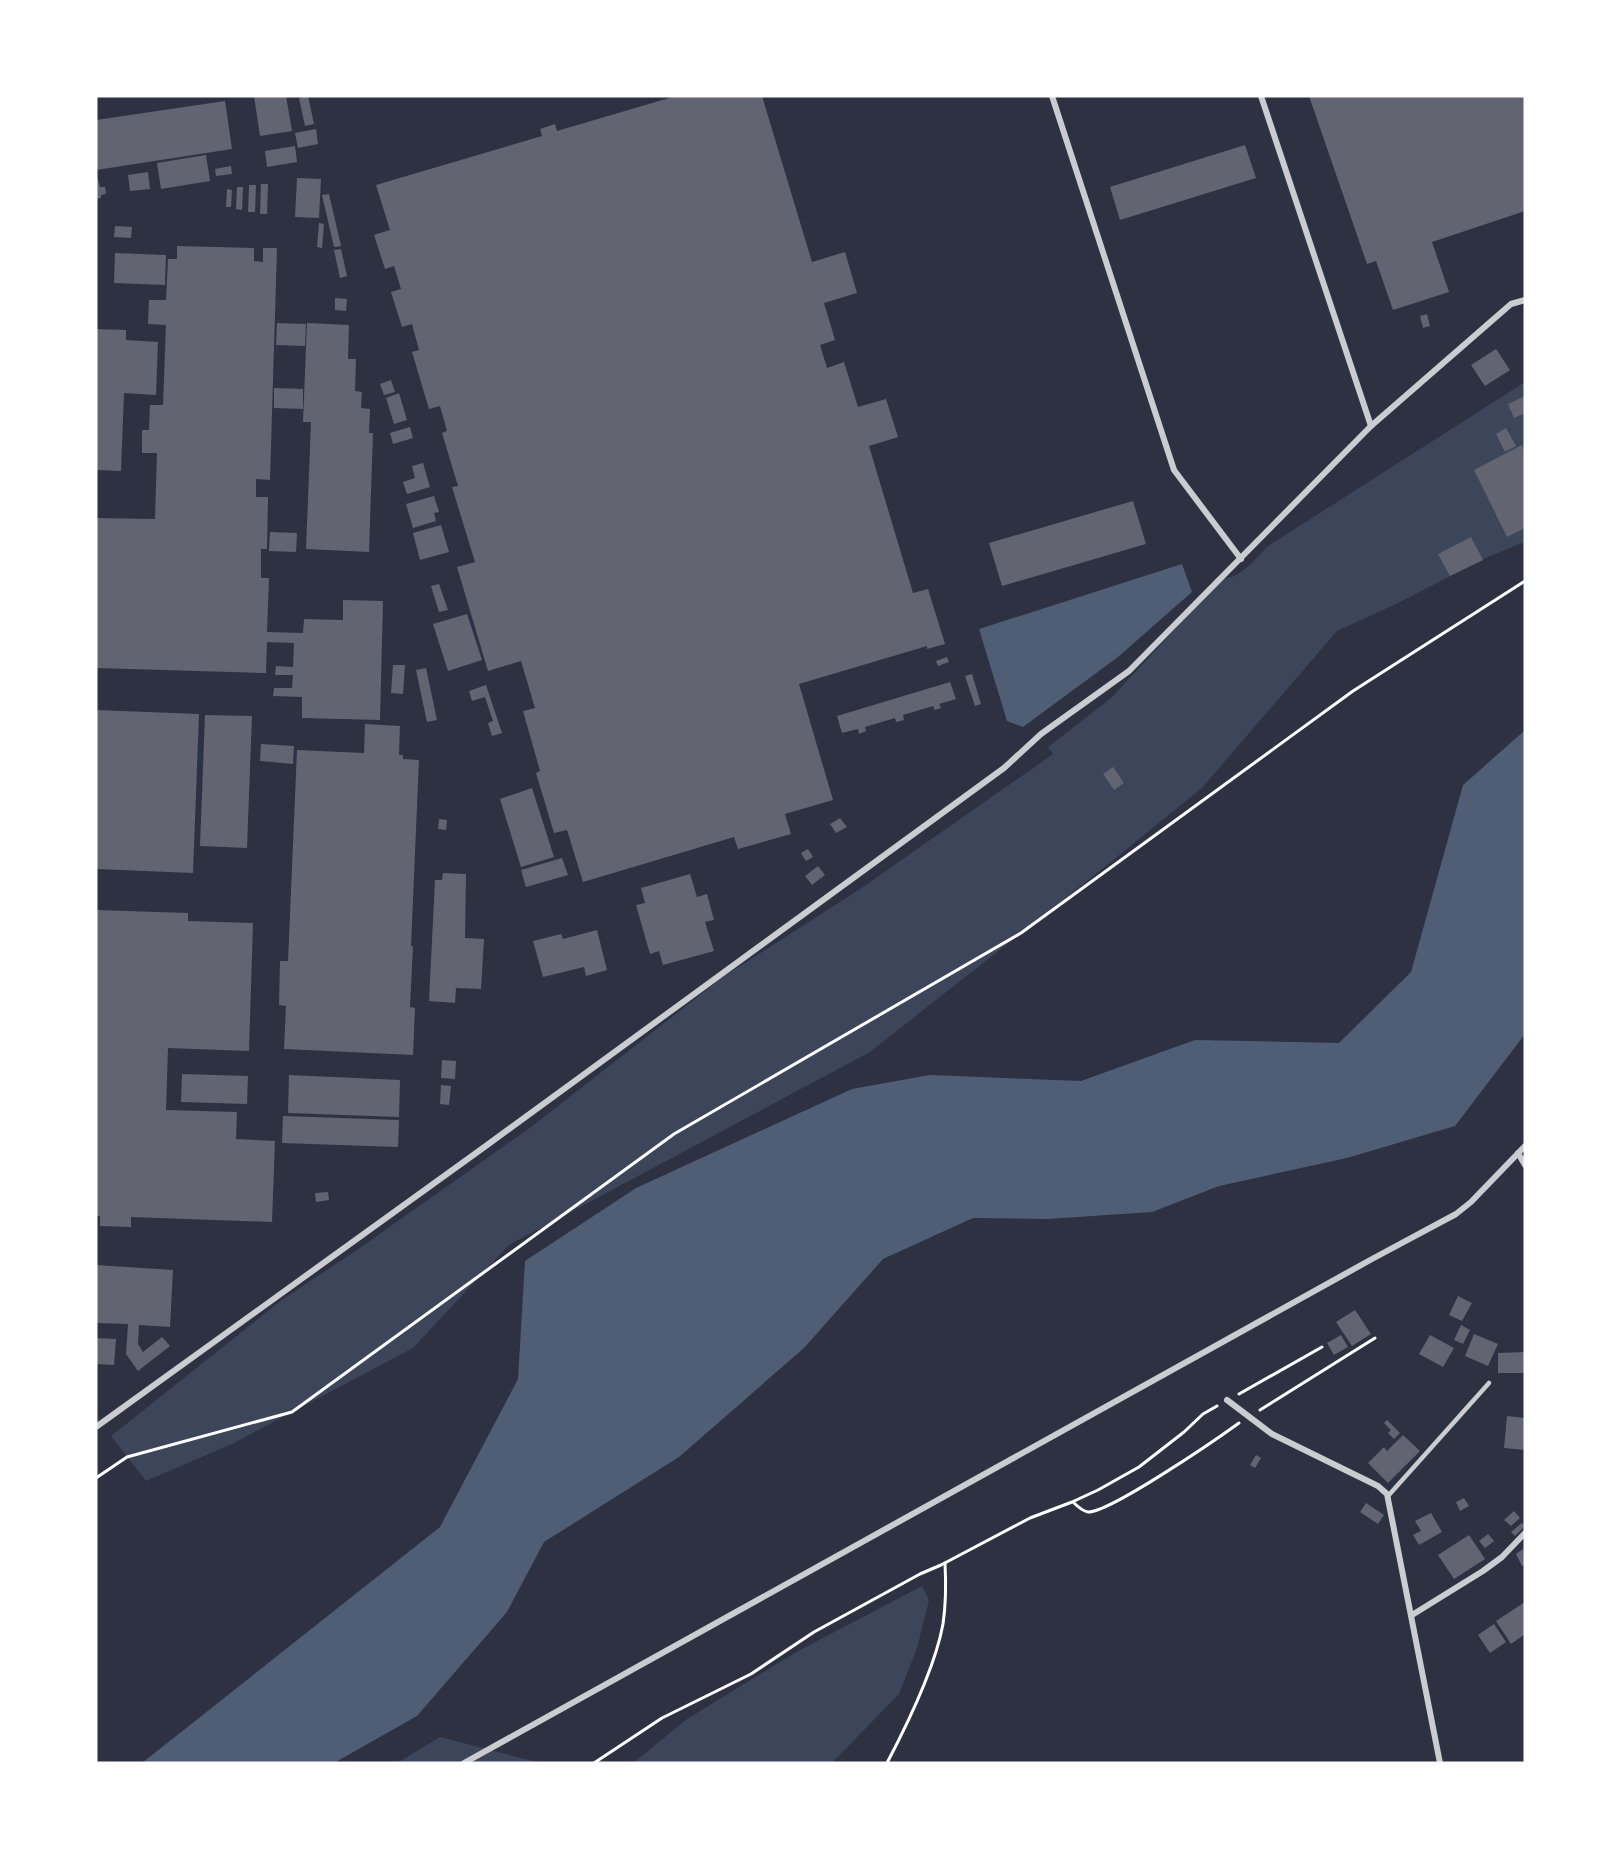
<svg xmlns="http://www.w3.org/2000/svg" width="1621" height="1859" font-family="Karla,sans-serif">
	<rect width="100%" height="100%" fill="#2d3142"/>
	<g fill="#3c4559">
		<path d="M1525,382V542L1488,557L1394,605L1337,631L1202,788L1096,874L870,1052L509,1245L413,1348L232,1444L146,1481L111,1436L283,1299L357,1250L531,1127L723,977L860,889L1053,754L1048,747L1111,698L1222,579C1241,578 1255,559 1268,546Z"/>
		<path d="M922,1586L929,1600L917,1648L899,1694L832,1763H633L687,1719L798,1651Z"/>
		<path d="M440,1737L541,1763H397Z"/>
	</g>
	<g fill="#4f5d75">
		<path d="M1182,564L1192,592L1118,657L1023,727L1007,721L979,629Z"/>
		<path d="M1525,730V1034L1455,1126L1347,1158L1219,1186L1152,1212L1048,1219L973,1218L883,1259L804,1348L679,1457L544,1542L507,1612L417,1716L334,1763H142L440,1527L518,1379L525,1261L636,1188L852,1089L930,1075L1081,1081L1195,1040L1339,1043L1411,972L1463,785Z"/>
	</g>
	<g fill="#626471">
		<path d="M254,96H286L292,131L260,136Z"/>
		<path d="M308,96L314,124L305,126L299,98Z"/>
		<path d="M676,96H762L812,262L845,252L857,293L824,303L835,340L820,345L827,368L844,362L858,407L886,399L898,437L869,446L913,593L928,589L945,644L927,649V646L799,684L833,800L785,814L791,834L738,849L734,837L583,882L567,830L554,833L536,773L540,771L523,711L535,708L521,661L488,671L457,567L475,562L452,487L458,486L442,433L447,431L440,406L429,409L412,352L419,350L412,324L402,327L391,292L401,289L394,266L385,269L374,235L390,230L376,185L542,136L540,129L555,124L557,131Z"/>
		<path d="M1309,96H1525V211L1432,242L1449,292L1393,310L1376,261L1367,264Z"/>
		<path d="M225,101L232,149L96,170V120Z"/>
		<path d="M316,129L318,144L298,148L295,133Z"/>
		<path d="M1245,145L1256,178L1120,220L1110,187Z"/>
		<path d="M295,146L297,162L267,167L265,151Z"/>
		<path d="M206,155L210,181L161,189L157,163Z"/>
		<path d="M231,166L232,174L216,176L215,169Z"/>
		<path d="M148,172L150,189L130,191L128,175Z"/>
		<path d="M96,173L100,187H105L106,194L101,195V198L96,199Z"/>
		<path d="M297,178L321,179L319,218L295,217Z"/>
		<path d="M261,184H268L267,214H260Z"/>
		<path d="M249,185H256L255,212H248Z"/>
		<path d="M237,187H243L242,210L236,209Z"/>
		<path d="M227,189L232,190L231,207H226Z"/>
		<path d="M329,194L341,246L334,247L322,195Z"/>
		<path d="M319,223L324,224L322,248L317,247Z"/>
		<path d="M115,226L132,227L131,238L114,237Z"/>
		<path d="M177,246L254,248V261L263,262V248H277L270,480L256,479V497H268L267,549H261V578H269L267,632L303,633L304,619L343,620V600L383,601L380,720L302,718V697L273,696L274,688H292L293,675H275L276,666L293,667L294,643L267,642L266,673L96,668V518L155,519L157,453H142V430H149L150,405H163L166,325L148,324L149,300H166L168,259H177Z"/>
		<path d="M341,249L347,276L340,278L334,250Z"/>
		<path d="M115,253L166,255L165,285L114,283Z"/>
		<path d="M335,298L347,299L346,311L335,310Z"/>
		<path d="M1427,314L1430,326L1423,328L1420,316Z"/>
		<path d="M277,323L306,324L305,346L276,345Z"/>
		<path d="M307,323L349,325L348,359H356L355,391L362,392L361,408L370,409L369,433H373L369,552L306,549L311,422H303Z"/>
		<path d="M96,329L126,330V340L158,342L156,395L124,393L121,471L96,470Z"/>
		<path d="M1496,349L1510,370L1485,386L1471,365Z"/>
		<path d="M391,380L395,392L384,395L380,384Z"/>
		<path d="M274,388L303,389V409L274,408Z"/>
		<path d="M399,393L407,420L394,424L386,398Z"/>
		<path d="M1525,396V413L1514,418L1508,404Z"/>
		<path d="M410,427L413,438L393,444L390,433Z"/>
		<path d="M1506,428L1516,446L1505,452L1496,434Z"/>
		<path d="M1522,445L1525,451V528L1507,537L1474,470Z"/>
		<path d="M423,463L430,487L407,494L403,482L415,478L412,466Z"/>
		<path d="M434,496L439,512L434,513L436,521L413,528L406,504Z"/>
		<path d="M1133,501L1146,544L1002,586L989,543Z"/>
		<path d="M441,525L449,552L420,560L413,533Z"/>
		<path d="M270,532L297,533L296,552L269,551Z"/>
		<path d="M1471,537L1483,560L1450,576L1438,554Z"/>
		<path d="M439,584L448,610L439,612L431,586Z"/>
		<path d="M467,614L482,660L448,671L433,624Z"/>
		<path d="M947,657L949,662L938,666L936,661Z"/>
		<path d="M393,665H405L403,694L391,693Z"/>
		<path d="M426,668L437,720L427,722L416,670Z"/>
		<path d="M972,674L981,704L975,706L965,676Z"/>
		<path d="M950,682L956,699L939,704L941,708L935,710L933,706L903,715L904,720L896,722L895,718L865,727L866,731L859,734L858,729L842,733L837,716Z"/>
		<path d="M486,685L502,733L492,736L488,723L493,721L485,697L472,701L469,691Z"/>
		<path d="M96,710L199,714L193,873L96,869Z"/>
		<path d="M205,715L252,716L247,848L200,846Z"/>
		<path d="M365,724L400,726L399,755H403V759L419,760L411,946H413L410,1007L415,1008L413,1055L284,1049L286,1006L279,1005L280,961H288L297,750L364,753Z"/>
		<path d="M261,744L294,746L293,764L260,761Z"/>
		<path d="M1113,767L1124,783L1114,790L1103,774Z"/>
		<path d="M532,788L554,857L521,867L500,799Z"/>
		<path d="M840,818L847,827L836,833L830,824Z"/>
		<path d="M439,819L447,820L446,830L438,829Z"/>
		<path d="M808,849L813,857L806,861L801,853Z"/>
		<path d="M562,858L568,875L526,887L521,870Z"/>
		<path d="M818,866L825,875L812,885L805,876Z"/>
		<path d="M443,873L466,874L465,938L484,939L481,989L456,988L455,1003L429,1001L435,880H442Z"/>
		<path d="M690,874L697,897L707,894L714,920L705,922L714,951L663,965L659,951L650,954L636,905L645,903L641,888Z"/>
		<path d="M96,910L188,913V921L253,923L249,1051L168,1048L166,1110L237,1112L236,1139L275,1141L272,1222L131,1217V1227L100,1226V1216H96Z"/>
		<path d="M597,930L607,970L586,976L584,967L543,977L533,941L561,934L563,939Z"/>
		<path d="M442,1060L456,1061L455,1079L441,1078Z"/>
		<path d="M182,1074L248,1076L247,1104L181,1102Z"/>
		<path d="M289,1075L400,1080L399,1117L288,1113Z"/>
		<path d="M441,1085L451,1086L449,1105L440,1104Z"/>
		<path d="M283,1116L399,1120L398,1147L282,1143Z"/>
		<path d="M328,1192L329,1200L316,1202L315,1193Z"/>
		<path d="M96,1265L173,1270L170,1327L139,1325L138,1344L143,1352L162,1337L170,1346L138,1371L126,1354L128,1324L96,1323Z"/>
		<path d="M1458,1296L1472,1303L1462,1321L1449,1315Z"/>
		<path d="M1355,1310L1371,1334L1352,1346L1336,1322Z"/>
		<path d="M1461,1325L1470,1330L1463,1344L1454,1340Z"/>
		<path d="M1474,1334L1498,1344L1488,1366L1465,1356Z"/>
		<path d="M1341,1335L1348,1347L1334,1355L1327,1343Z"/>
		<path d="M1430,1335L1454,1348L1443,1367L1419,1354Z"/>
		<path d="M96,1338L116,1339L114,1365L96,1364Z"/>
		<path d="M1525,1352V1373H1498V1353Z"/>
		<path d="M1507,1416L1525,1418V1450L1504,1448Z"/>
		<path d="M1387,1420L1400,1433L1394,1439L1388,1433L1391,1430L1384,1423Z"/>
		<path d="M1403,1435L1420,1451L1388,1483L1368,1463L1384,1447L1387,1451Z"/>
		<path d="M1256,1455L1261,1458L1255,1468L1250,1465Z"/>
		<path d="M1464,1498L1469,1506L1460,1511L1456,1502Z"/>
		<path d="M1366,1503L1384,1515L1378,1524L1360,1512Z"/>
		<path d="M1514,1511L1520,1518L1511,1526L1504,1520Z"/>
		<path d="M1431,1513L1442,1532L1419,1545L1413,1535L1421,1531L1415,1521Z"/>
		<path d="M1522,1523L1525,1526L1515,1536L1511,1532Z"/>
		<path d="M1488,1534L1494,1541L1485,1548L1479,1541Z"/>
		<path d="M1469,1535L1485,1559L1454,1579L1438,1555Z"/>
		<path d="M1523,1549L1525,1565L1522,1566L1516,1554Z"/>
		<path d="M1525,1602V1634L1511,1644L1496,1621Z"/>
		<path d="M1494,1624L1506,1642L1490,1653L1478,1635Z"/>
	</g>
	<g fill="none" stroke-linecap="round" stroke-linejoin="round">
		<g stroke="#fff" stroke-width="3">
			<path d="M1239,1394L1322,1347"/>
			<path d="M1260,1410L1375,1338"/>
			<path d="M96,1478L127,1457L292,1412L674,1134L1021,933L1353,691L1525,581"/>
			<path d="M1073,1502C1077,1506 1082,1511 1088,1512C1109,1513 1217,1439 1239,1423"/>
			<path d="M594,1763L662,1718L751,1674L814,1632L920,1574L941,1565L1030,1518L1072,1502L1098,1490L1139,1467L1184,1432L1203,1414L1217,1406"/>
			<path d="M887,1763C908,1723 935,1668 943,1624C946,1604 946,1582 945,1563"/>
		</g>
		<path stroke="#caccd0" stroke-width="4.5" d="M1388,1496L1489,1383"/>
		<g stroke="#caccd0" stroke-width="6">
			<path d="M1052,96L1174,470L1241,559"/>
			<path d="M1261,96L1371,426"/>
			<path d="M1518,1153L1525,1165"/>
			<path d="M1227,1400L1272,1434L1378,1486L1387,1494L1440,1763"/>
			<path d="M96,1427L483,1148L1004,768L1041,734L1129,671L1371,426L1511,304L1525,300"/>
			<path d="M1412,1615L1483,1571L1502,1557L1525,1533"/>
			<path d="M464,1763L1372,1259L1456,1214L1471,1202L1525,1146"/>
		</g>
	</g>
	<rect width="1621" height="1859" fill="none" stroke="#ffffff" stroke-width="195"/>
</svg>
